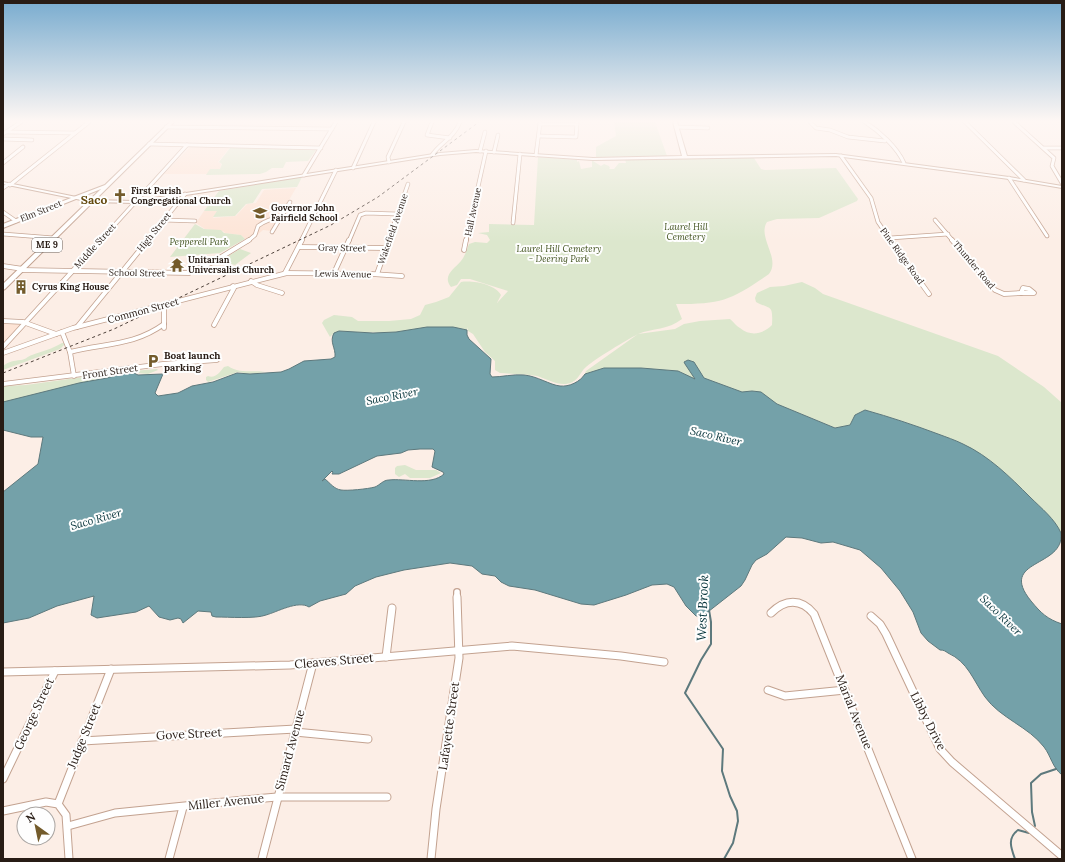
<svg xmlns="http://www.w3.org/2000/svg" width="1065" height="862" font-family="Lora,serif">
	<rect width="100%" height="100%" fill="#fceee6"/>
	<g fill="#fde4d6">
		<path d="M191,146L230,147L218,162L221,164L220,171L224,174H164Z"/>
		<path d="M296,188L271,231L263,230L253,239H245L241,235L225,233L223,231L205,229L196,223L204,211H217L213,218L236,216L247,204L256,203L264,190Z"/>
		<path d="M3,323L23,324L3,346Z"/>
	</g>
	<g fill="#dce7cd">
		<path d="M614,122H655L667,156L596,157V147L616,136Z"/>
		<path d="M230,148L315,149L316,150L308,161L286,162L283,168H272L266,172L260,174L206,175L210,169H220L222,164L219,162Z"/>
		<path d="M538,157L577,160V162L579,161L581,169L592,167V161H593L601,166L604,164L609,166L610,168L609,169H614L619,163H626L625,159L754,158L761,169L765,170L836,168L858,199L857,201L819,218L777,219L767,222C757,237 781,258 769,274C731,300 723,304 676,304L682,319C668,330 653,328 638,334L675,329L684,324L700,321L730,319C734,322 736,326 740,328C751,337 763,334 772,325C773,304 771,310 756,302L755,298L757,293L770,287L784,286L802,282L815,288L823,294L998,356L1044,387L1062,403V535L1052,519L994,464L963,444L905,422L865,410L855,415L850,425L836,428L777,404L756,391L742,392L704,378L694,362L688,360L684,362L695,379L678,371L641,368H604L585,374L586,371L638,334C625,341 598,357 586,367C579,373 579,382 566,384C556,385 547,379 537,376C525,374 512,374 500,373L495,370V361L485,352L473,334L468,331L467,327V330C442,323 420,330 395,332C376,333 358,332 339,331L334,333L330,337L322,323L324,320L334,315L352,317L358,321H389L411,319L420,315L425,305L436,302L449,297L461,282C472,280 495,284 501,295L497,303L508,291L470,279H461L457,285L451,287C442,276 454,269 461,261C465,256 467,249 469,244L475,242L487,243L490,240L487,235L478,233L489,232V224L534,225Z"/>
		<path d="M302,177L297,187L262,189L253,203L246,204L235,216L213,217L217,211H204L219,191Z"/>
		<path d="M195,224L204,229L221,230L224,233L241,235L245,239L220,253L170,257Z"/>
		<path d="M240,249L251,253L235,265L220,261Z"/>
		<path d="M62,343H66L60,349L3,370V366C10,361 13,361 21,360C25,360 28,356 32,355C43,351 52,349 62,343Z"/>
		<path d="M228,366C239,374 253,370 265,372L250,374L238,372L208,382L206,380V377L208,376C215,379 220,372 224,367Z"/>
		<path d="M157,369L158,370L148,374L127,372L3,403V386L26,385L119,372Z"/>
		<path d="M405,465L416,470H436L441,473L430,478H410L405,474L399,477L395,474V468L397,466Z"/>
	</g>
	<path fill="#74a1a9" stroke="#5d797d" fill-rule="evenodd" d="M427,327H453L467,330V335L469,339L491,359L490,374L492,377C502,377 513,374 524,375C537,376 550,385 560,386C569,387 580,382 585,374L604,368H641L678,371L695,379L685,364L684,362L688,360L694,362L704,378L742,392L752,391L761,392L777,404L835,428L850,425L855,415L865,410C890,417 914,425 938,434C946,437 955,440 963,444C989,456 1010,477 1030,497C1041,508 1055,519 1061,533C1065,568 997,559 1031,601C1041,613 1047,619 1062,624V775C1052,767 1051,756 1044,747C1029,727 1000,718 985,697C973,680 968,662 948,653C945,651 944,650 940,650L928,641L921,633L913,612L900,591L881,568L860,550L833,542L821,543L802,538L786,537L767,554L756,560L752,565L745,580L741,586L704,615L696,616L686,606L674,587L667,584L652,585L626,595L594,605L581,604L535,590L509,586L501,582L495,576L482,574L472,566L450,563L404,570L376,577L355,586L346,594L320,601L309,607C298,600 277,612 266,615C256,619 228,617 216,617L212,616L211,612L198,611L183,623L181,619L178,618L170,620L159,617L149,606L136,612L97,618L91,615L94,596L57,606L29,618L3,623V492L38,464L43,437H31L3,430V402L79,383L107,378L127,372H132L138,375L163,374L155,393L158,396L178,393L192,386L213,382L237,373L250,374L281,372L289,369L304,361L331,359L335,357C336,348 329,342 334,333L339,331L373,333L396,332ZM420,449H433L435,451L432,467L443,472L444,474C431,486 404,478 389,480C383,480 380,485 375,487C368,489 347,491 341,490C334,489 330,483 325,479L322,481L332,471L333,472L332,474H339L377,456L401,453L408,450Z"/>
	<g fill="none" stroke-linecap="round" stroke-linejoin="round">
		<g stroke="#5d797d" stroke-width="2">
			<path d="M709,610L711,622V644L701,660L685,693L723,749L722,771L730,796L737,811L738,821L733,843L724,859"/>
			<path d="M1035,826L1032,812L1031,783L1041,774L1056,769"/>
			<path d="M1015,859C1011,848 1007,838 1018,830L1029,833"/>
		</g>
		<defs>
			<g id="street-far3">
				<path d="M432,122L427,135L450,138"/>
				<path d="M810,122L816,128L830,130L848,137L885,141"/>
				<path d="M865,122C879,131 897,147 904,163"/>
				<path d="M965,122L1024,180"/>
				<path d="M1014,122L1054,158L1052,166L1062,183"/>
				<path d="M540,124H577"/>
				<path d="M166,127L332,129"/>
				<path d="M676,127L708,128"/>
				<path d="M7,132L75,133"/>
				<path d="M3,134L21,122"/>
				<path d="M539,136L576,137L577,122"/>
				<path d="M3,139L32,140"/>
				<path d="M149,144L321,148"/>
				<path d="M1044,148H1062"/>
				<path d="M480,151L485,132"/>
				<path d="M494,152L498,135"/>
				<path d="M432,155C441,142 454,138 460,122"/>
				<path d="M536,155L540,123"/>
				<path d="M841,156L871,198L878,222L891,241"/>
				<path d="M389,162L388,157L404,122"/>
				<path d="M3,163L23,147"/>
				<path d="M353,168L374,122"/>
				<path d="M304,175L336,122"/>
				<path d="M1009,178L1047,236"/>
				<path d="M10,185L89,122"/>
				<path d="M3,188L9,184"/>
				<path d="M3,212L16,221"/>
				<path d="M163,220L195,221"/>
				<path d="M935,220L953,241"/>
				<path d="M513,223L520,154"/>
				<path d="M272,232L290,202"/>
				<path d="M3,234L54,238"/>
				<path d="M890,238L948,234"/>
				<path d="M100,241L187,145"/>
				<path d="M147,241L185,194"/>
				<path d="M248,241L255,235L258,226C275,214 294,216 314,217"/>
				<path d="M301,241L336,170"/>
				<path d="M349,241L360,215L366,213L397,214"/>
				<path d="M388,241L408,184"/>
				<path d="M466,241L486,151"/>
			</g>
			<g id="street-far2">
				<path d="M890,240L929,294"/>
				<path d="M952,240L995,290L1004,294L1021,293"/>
				<path d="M299,247L386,248"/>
				<path d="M464,250L466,240"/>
				<path d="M3,266L23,269"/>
				<path d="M21,270L189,273L213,262L249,240"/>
				<path d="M285,273L302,240"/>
				<path d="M334,273L349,240"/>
				<path d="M377,274L389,240"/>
				<path d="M251,281L257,285L282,293"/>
				<path d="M1023,288L1029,289L1034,293H1021Z"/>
				<path d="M164,305V328"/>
				<path d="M3,321L23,322L56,334"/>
				<path d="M214,325L234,288L233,286"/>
				<path d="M77,327L148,240"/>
				<path d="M62,332L70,352L74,376"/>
				<path d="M3,347L101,240"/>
				<path d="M70,352C104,343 134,346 164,324"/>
				<path d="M3,353L73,328L287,273L372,274L402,276"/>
				<path d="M3,384L163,364L217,360"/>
			</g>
			<path id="street-far1" d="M457,592V598"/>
			<g id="street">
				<path d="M771,613C785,599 801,598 814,614L912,859"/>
				<path d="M871,616L880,624L886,634L940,749L952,762L1062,856"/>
				<path d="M386,657L392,608"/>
				<path d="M3,672L290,665L512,646L621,656L664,662"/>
				<path d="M768,690L785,696L845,690"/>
				<path d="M295,732L368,739"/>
				<path d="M82,741L296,729"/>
				<path d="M3,779L55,671"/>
				<path d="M58,804L111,669"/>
				<path d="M3,811L46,802L58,804L66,815L69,859"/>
				<path d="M68,826L115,813L244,800L277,797H387"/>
				<path d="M169,859L183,807"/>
				<path d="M262,859L313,663"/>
				<path d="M431,859L436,809L459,658L457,597"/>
			</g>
			<path id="secondary" d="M673,122H677L687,156L836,154L1009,177L1062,186V188L1009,179L836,156L593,160L476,152L440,155L135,203L91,202L3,184V182L91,200L135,201L440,153L476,150L593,158L682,156Z"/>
			<path id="primary" d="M170,122H174L5,289L3,290V284L101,189L3,228V224L105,185Z"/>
		</defs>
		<use href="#street-far3" stroke="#c3a290" stroke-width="4.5"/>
		<use href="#street-far2" stroke="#c3a290" stroke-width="5.5"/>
		<use href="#street-far1" stroke="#c3a290" stroke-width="8"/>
		<use href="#street" stroke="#c3a290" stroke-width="9"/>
		<use href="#secondary" stroke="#c3a290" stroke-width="2"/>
		<use href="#primary" stroke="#c3a290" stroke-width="2"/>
		<use href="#street-far3" stroke="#fff" stroke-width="3"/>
		<use href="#street-far2" stroke="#fff" stroke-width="4"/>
		<use href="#street-far1" stroke="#fff" stroke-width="5.5"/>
		<use href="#street" stroke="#fff" stroke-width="7"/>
		<use href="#secondary" fill="#fff" fill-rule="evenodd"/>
		<use href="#primary" fill="#fff" fill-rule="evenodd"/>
		<path stroke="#4d4039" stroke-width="1" stroke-dasharray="3 3" stroke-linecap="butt" d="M3,373L114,329L331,225L378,197L479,122"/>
	</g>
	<linearGradient id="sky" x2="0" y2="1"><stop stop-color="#79accf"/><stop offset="0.5" stop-color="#fef7f4"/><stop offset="1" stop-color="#fef7f4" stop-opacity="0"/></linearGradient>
	<rect width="1065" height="242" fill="url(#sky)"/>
	<defs>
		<symbol id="church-bare" viewBox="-9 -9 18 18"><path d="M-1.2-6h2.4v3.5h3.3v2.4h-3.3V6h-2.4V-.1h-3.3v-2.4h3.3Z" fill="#735b2b" stroke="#fefefe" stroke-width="2.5" paint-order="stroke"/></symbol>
		<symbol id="school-bare" viewBox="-9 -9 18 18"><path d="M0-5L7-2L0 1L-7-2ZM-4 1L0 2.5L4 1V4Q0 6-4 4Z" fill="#735b2b" stroke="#fefefe" stroke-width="2.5" paint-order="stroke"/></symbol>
		<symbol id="temple-bare" viewBox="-9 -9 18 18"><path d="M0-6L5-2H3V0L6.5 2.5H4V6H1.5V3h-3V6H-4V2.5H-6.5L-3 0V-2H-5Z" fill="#735b2b" stroke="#fefefe" stroke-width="2.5" paint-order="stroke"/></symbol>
		<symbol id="building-bare" viewBox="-9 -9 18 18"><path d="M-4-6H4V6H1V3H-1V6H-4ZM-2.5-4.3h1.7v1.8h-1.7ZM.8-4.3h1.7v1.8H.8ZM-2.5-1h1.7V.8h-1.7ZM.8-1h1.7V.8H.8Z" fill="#735b2b" stroke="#fefefe" stroke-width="2.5" paint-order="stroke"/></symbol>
		<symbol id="parking-bare" viewBox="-9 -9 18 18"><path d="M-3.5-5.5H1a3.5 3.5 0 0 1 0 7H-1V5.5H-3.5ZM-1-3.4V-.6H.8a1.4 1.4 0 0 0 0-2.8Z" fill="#735b2b" stroke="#fefefe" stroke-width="2.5" paint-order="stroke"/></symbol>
	</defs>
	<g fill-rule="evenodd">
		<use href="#church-bare" x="110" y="186" width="20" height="20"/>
		<use href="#school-bare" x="250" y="203" width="20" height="20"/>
		<use href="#temple-bare" x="167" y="255" width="20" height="20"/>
		<use href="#building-bare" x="11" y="277" width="20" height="20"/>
		<use href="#parking-bare" x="143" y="351" width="20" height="20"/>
	</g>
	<g text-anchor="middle" stroke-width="4" stroke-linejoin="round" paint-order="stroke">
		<g font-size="9" font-weight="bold" fill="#281c15" stroke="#fefefe" text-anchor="start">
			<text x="131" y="194">First Parish<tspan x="131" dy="10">Congregational Church</tspan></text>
			<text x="271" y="211">Governor John<tspan x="271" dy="10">Fairfield School</tspan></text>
			<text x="188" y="263">Unitarian<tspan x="188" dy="10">Universalist Church</tspan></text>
			<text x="32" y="290">Cyrus King House</text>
		</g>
		<g font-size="9" fill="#281c15" stroke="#fefefe">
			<text transform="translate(41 211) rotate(-22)" y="3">Elm Street</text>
			<text transform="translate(473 212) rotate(-78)" y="3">Hall Avenue</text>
			<text transform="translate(393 229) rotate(-71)" y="3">Wakefield Avenue</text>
			<text transform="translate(154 232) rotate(-51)" y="3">High Street</text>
			<text transform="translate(95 246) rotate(-48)" y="3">Middle Street</text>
			<text transform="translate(342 248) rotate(1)" y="3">Gray Street</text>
			<text transform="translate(902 256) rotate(54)" y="3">Pine Ridge Road</text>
			<text transform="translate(974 265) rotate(50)" y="3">Thunder Road</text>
			<text transform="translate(137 273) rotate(1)" y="3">School Street</text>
			<text transform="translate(343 274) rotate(1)" y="3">Lewis Avenue</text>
		</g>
		<g font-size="9" font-style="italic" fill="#42531f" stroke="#fefefe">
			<text x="686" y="230">Laurel Hill<tspan x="686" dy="10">Cemetery</tspan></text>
			<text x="199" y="245">Pepperell Park</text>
			<text x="559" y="252">Laurel Hill Cemetery<tspan x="559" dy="10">- Deering Park</tspan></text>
		</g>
		<rect fill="#fefefe" stroke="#68605b" stroke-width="1" x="32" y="238" width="30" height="14" rx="3"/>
		<g font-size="9" font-weight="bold" fill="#281c15">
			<text x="47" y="248">ME 9</text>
		</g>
		<g font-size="10" fill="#281c15" stroke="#fefefe">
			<text transform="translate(143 310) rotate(-15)" y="4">Common Street</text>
			<text transform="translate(110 371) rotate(-8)" y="4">Front Street</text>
		</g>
		<g font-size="10" font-weight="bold" fill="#281c15" stroke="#fefefe" text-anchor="start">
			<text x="164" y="359">Boat launch<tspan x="164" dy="12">parking</tspan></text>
		</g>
		<g font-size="11" font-style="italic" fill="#05333a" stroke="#fefefe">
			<text transform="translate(392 396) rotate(-11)" y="4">Saco River</text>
			<text transform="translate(716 436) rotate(13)" y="4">Saco River</text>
			<text transform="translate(96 519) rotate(-16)" y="4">Saco River</text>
			<text transform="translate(1001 615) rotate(44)" y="4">Saco River</text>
		</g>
		<g font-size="12" font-weight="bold" fill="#644a0f" stroke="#fefefe">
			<text x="94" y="204">Saco</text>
		</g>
		<g font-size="12" fill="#281c15" stroke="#fefefe">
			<text transform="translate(334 661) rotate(-5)" y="4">Cleaves Street</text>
			<text transform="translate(854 712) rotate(68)" y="4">Marial Avenue</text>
			<text transform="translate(34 714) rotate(-65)" y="4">George Street</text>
			<text transform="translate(928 721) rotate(63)" y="4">Libby Drive</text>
			<text transform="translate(449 726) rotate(-82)" y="4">Lafayette Street</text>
			<text transform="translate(189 734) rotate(-3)" y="4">Gove Street</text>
			<text transform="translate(84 736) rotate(-68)" y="4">Judge Street</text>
			<text transform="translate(290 750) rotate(-75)" y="4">Simard Avenue</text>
			<text transform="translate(226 802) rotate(-6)" y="4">Miller Avenue</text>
		</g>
		<g font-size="13" font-style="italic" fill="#05333a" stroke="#fefefe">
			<text transform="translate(702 608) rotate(-88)" y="5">West Brook</text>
		</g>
	</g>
	<rect width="1065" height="862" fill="none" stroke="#281c15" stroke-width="8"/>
	<g transform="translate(36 826) rotate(327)"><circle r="19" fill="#fefefe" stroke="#a8a4a1"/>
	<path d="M0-3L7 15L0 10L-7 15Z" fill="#735b2b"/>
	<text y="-6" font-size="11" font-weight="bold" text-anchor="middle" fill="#281c15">N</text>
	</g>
</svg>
